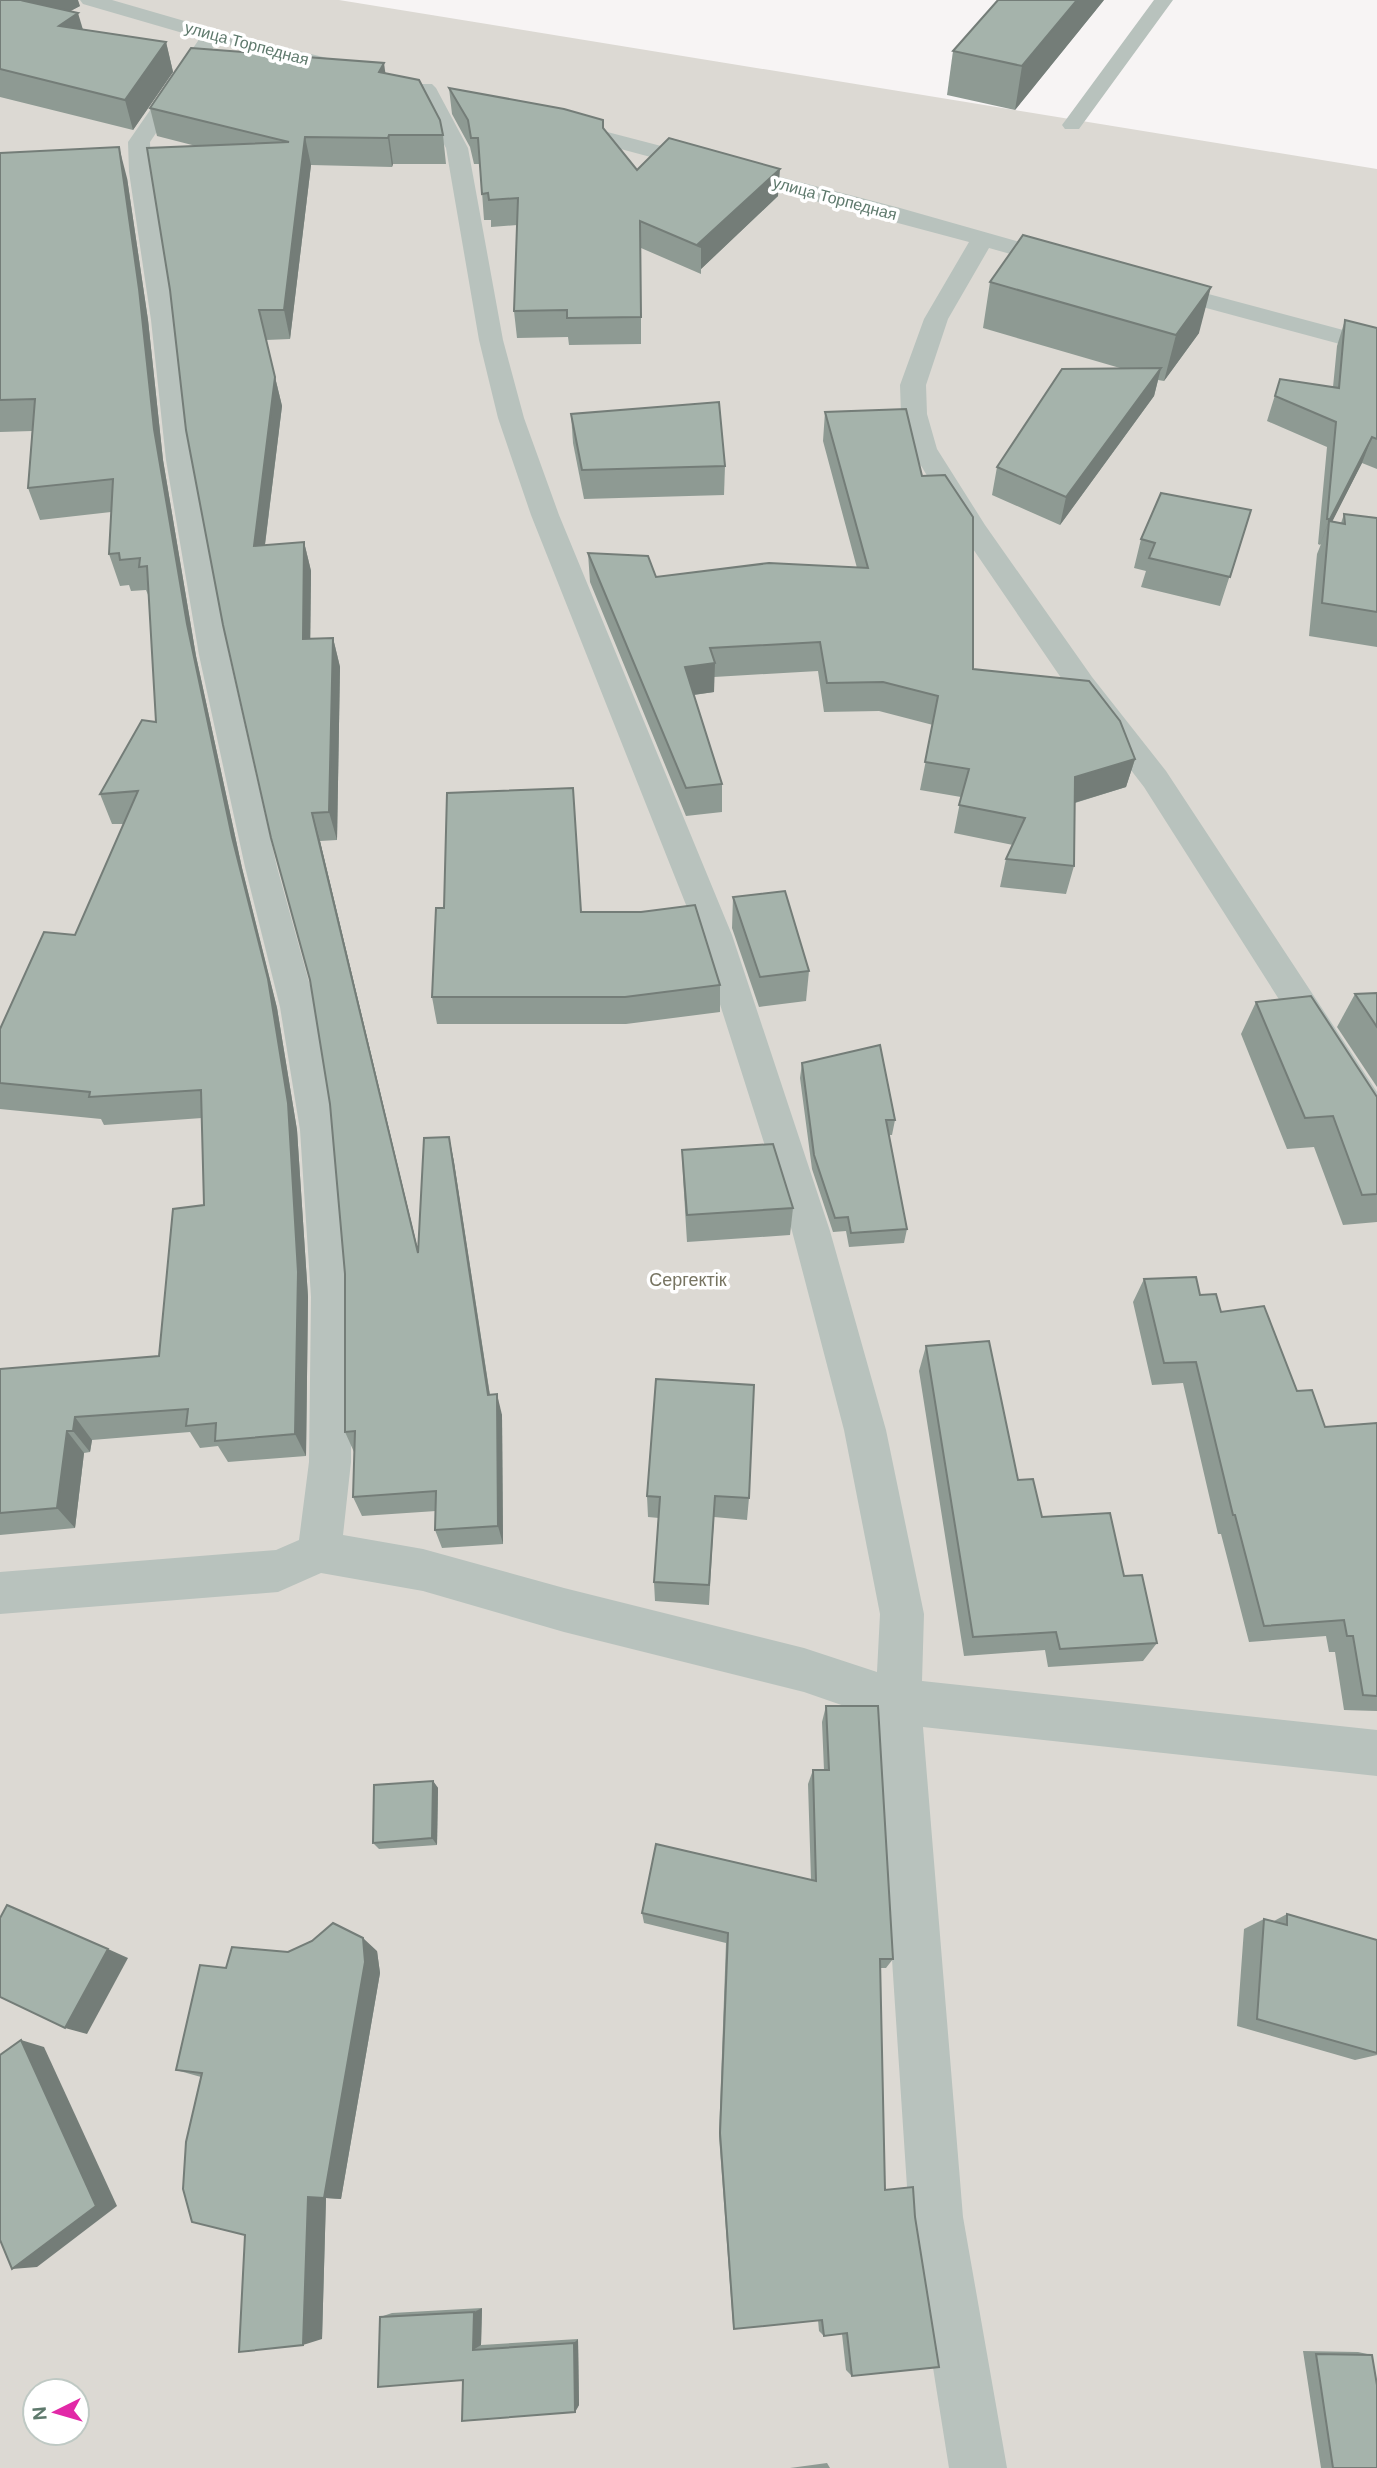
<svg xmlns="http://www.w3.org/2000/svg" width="1377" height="2468" font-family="'DM Sans',sans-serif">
	<rect width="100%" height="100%" fill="#f7f4f4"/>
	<path fill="#dcd9d3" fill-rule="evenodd" d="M0,0H339L1377,169V2468H0ZM35,2391H77V2433H35Z"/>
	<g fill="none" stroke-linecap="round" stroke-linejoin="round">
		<path fill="#b8c2bd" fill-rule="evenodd" d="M1154,0H1173L1079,129H1065L1062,125L1065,121Z"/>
		<g fill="#b8c2bd" fill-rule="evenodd">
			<path d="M80,0H112L219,31L355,65L358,69L355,73L348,75L217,42L150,142L151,172L175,320L192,460L229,655L277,867L316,1007L336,1130L351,1297V1462L343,1535L423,1549L564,1588L804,1648L877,1672L880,1614L844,1430L792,1231L698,935L531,515L498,418L479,340L446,148L414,88L418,84H432L436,88L468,148L503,340L524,418L559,515L732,935L830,1231L886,1430L924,1614L922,1681L1377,1730V1776L923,1727L963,2217L1007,2468H949L909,2217L876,1717L804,1692L564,1632L423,1591L321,1573L278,1592L0,1614V1572L276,1550L299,1540L309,1462L311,1297L300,1130L280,1007L245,867L199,655L166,460L151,320L129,172L128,142L200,38L83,4Z"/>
			<path d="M565,121L900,208L1072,257L1076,262L1072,267L1064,269L989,248L948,319L926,385L927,414L937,449L985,525L1092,677L1166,771L1377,1092V1137L1364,1133L1144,787L1070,691L958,527L911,449L901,414L900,385L924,319L969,242L557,132L554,127L557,122Z"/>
			<path d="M1156,280L1377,339V354L1147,292L1144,287L1147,282Z"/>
		</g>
	</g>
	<g fill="#8e9a93">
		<path d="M0,0L80,6L70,11L83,30L166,42L173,72L133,130L0,97Z"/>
		<path d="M1104,0L1015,110L947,95L953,51Z"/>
		<path d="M385,73L443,135L446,164H393L392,167L311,165L290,339L266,340L282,406L265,545L304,542L311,571L310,639L333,638L340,667L337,840L320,841L418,1250L449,1137L454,1162L490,1395L502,1415L503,1544L442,1548L435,1530L436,1511L362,1516L353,1497L355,1452H354L345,1432V1274L330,1104L196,146L157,136L150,108Z"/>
		<path d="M449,88L604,129L637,170L778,196L701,269V274L641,248V344L569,345L568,337L517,338L514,311L517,225L491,227V220H484L480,164H474L470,147L452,114Z"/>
		<path d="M0,153L127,178L148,320L163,460L196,656L242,868L277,1008L297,1130L308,1297L306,1456L228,1462L218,1446L200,1448L190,1432L92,1440L90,1452L84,1453L75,1528L0,1535V1369L159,1356L204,1205L202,1118L104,1125L101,1119L0,1109V1029L75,935L124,824H112L100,794L156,722L149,597L146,590L131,591L129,585L120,586L109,554L111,512L40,520L28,488L32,431L0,432Z"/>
		<path d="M990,282L1199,333L1164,381L1158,380L1154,396L1060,525L992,495L997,467L1120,368L983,328Z"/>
		<path d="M1345,320L1377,328V469L1362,463L1332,521L1341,523L1344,514L1377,518V647L1309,636L1317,554L1321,544L1320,545L1318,544L1327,447L1267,421L1280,379L1333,387L1337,346Z"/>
		<path d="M825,412L922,476L973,669L1135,759L1126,787L1075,803L1074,866L1066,894L1000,887L1006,859L1013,845L954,833L961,797L920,790L933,725L879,711L824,712L818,671L714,677V692L694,695L722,784V812L686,816L590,582L588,553L656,577L857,568L823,441Z"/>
		<path d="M571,414L725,466L724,495L584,499L573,443Z"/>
		<path d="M1251,510L1220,606L1141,587L1146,571L1134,568L1141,539Z"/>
		<path d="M733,897L809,971L806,1001L759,1007L732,928Z"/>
		<path d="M582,912L720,985V1012L626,1024H437L432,997Z"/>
		<path d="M1377,993V1087L1337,1027L1355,994Z"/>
		<path d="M1256,1002L1377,1097V1222L1343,1225L1314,1147L1287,1149L1241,1034Z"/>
		<path d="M802,1063L895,1120L892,1135H889L907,1229L904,1243L849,1247L846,1231L833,1232L812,1169L800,1078Z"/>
		<path d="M682,1150L793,1208L790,1235L687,1242L683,1177Z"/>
		<path d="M1144,1279L1200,1295L1221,1312L1297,1391L1325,1427L1377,1423V1711L1344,1710L1335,1652H1329L1326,1636L1249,1642L1221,1534H1218L1183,1383L1152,1385L1133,1302Z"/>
		<path d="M926,1346L1018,1480L1042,1517L1124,1576L1157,1643L1143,1661L1048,1667L1045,1650L964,1656L919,1371Z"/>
		<path d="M656,1379L749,1498L747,1520L714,1517L709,1605L655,1601L654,1582L659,1518L648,1517L647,1496Z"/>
		<path d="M826,1706L893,1959L886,1968H880L852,2376L846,2370L842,2334L824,2336L819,2331L818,2320L734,2329L733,2325L719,2136L726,1943L644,1923L642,1913L811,1880L808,1784L813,1770H824L822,1722Z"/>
		<path d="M433,1781L438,1788L437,1845L379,1849L373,1843Z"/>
		<path d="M1287,1914L1377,1940V2055L1355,2060L1237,2026L1244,1929L1264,1919L1274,1921Z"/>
		<path d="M377,1951L380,1973L341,2199L326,2198L322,2339L245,2235L201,2077L176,2070L226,1968L288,1952Z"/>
		<path d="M482,2308L481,2345L578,2339L579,2405L575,2412L463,2380L380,2317L392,2313Z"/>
		<path d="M1303,2351L1358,2352L1372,2355L1377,2468H1321Z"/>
		<path d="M827,2463L830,2468H790Z"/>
	</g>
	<g fill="#747d78">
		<path d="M26,0H78L80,6L33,31L24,1Z"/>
		<path d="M1077,0H1104L1015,110L1022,66Z"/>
		<path d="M78,13L87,43L59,26Z"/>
		<path d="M166,42L173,72L133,130L125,100Z"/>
		<path d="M384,63L388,92L379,72Z"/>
		<path d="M389,135L393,164L392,167L388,138Z"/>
		<path d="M305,137L311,165L290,339L284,310Z"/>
		<path d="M119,147L127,178L148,320L163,460L196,656L242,868L277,1008L297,1130L308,1297L306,1456L295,1434L232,837L187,624L154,429Z"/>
		<path d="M780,169L778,196L701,269V247L698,244Z"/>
		<path d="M1211,287L1199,333L1164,381L1176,335Z"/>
		<path d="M1161,368L1154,396L1060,525L1066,497Z"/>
		<path d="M275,377L282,406L261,576L254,546Z"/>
		<path d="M1372,437L1362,463L1329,528V521L1320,545L1330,519Z"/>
		<path d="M304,542L311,571L310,668L303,639Z"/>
		<path d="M333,638L340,667L337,840L329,812Z"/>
		<path d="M715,663L714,692L685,696V667Z"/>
		<path d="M1135,759L1126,787L1067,805L1075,777Z"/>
		<path d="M312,813L320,841L424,1276L418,1253Z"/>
		<path d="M449,1137L454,1162L493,1416L488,1395Z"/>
		<path d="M497,1394L502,1415L503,1544L498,1526Z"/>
		<path d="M75,1417L92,1440L90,1452L73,1431Z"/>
		<path d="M67,1431L84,1453L75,1528L57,1508Z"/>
		<path d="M433,1781L438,1788L437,1845L432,1838Z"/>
		<path d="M363,1938L377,1951L380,1973L341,2199L326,2198L322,2339L303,2345L308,2197Z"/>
		<path d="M108,1949L128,1958L87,2034L65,2028Z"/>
		<path d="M21,2040L44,2047L117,2206L37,2267L12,2269Z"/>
		<path d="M482,2308L481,2345L473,2350L474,2312Z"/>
		<path d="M578,2339L579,2405L575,2412L574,2343Z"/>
	</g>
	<g fill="#a5b3ab" stroke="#747d78" stroke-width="2">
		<path d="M0,0H26L24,1L78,13L59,26L166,42L125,100L0,69Z"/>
		<path d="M998,0H1077L1022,66L953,51Z"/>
		<path d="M191,48L384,63L379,72L419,80L440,120L443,135H389L388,138L305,137L284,310H259L275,377L254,546L304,542L303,639L333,638L329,812L312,813L418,1253L424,1138L449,1137L488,1395L497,1394L498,1526L435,1530L436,1491L353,1497L355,1431L345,1432V1274L330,1104L310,980L271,838L223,625L186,430L170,290L147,148L289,142L150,108Z"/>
		<path d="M449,88L564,109L603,120V128L637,170L669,138L780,169L698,244L701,247L640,221L641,317L567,318V310L514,311L518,198L489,200L488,193L482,194L478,138H471L468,120Z"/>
		<path d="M119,147L139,289L154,429L187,624L232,837L268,979L288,1103L298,1272L295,1434L215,1441L216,1423L186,1426L188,1409L75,1417L73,1431H67L57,1508L0,1513V1369L159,1356L173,1209L204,1205L201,1090L89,1097L90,1092L0,1083V1029L44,932L75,935L138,791L100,794L142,720L156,722L147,566L139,567L140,558L120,560L119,553L109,554L113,479L28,488L35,399L0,400V153Z"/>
		<path d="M1023,235L1211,287L1176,335L990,282Z"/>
		<path d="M1345,320L1377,328V439L1372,437L1330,519H1327L1336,422L1275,396L1280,379L1339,388Z"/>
		<path d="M1161,368L1066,497L997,467L1062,369Z"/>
		<path d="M719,402L725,466L582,470L571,414Z"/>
		<path d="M906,409L922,476L945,475L973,517V669L1089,681L1120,721L1135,759L1075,777L1074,866L1006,859L1025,818L959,805L969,769L925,762L938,696L883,682L827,683L820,642L710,648L715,663L685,667L722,784L686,788L588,553L648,556L656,577L769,563L868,568L825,412Z"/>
		<path d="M1161,493L1251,510L1230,577L1149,558L1155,543L1141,539Z"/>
		<path d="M1344,514L1377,518V612L1322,603L1329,521L1345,524Z"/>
		<path d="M573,788L581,912H641L695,905L720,985L625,997H432L436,908H444L447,793Z"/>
		<path d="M785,891L809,971L760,977L733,897Z"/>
		<path d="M1377,993V1027L1355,994Z"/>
		<path d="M1311,996L1377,1097V1194L1362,1195L1333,1116L1305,1118L1256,1002Z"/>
		<path d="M880,1045L895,1120H886L907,1229L851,1233L848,1217L835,1218L814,1155L802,1063Z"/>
		<path d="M773,1144L793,1208L687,1215L682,1150Z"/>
		<path d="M1196,1277L1200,1295L1216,1294L1221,1312L1264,1306L1297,1391L1312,1390L1325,1427L1377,1423V1696L1363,1695L1353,1636H1347L1344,1620L1264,1626L1235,1515H1233L1196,1362L1164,1363L1144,1279Z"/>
		<path d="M989,1341L1018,1480L1033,1479L1042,1517L1110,1513L1124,1576L1142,1575L1157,1643L1060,1649L1056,1632L973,1637L926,1346Z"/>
		<path d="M656,1379L754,1385L749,1498L715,1496L709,1585L654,1582L660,1497L647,1496Z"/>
		<path d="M826,1706H878L893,1959H880L885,2190L913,2187L915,2217L939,2367L852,2376L847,2333L824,2336L822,2320L734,2329L720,2133L728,1933L642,1913L656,1844L816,1881L813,1770H829Z"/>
		<path d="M433,1781L432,1838L373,1843L374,1785Z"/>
		<path d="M7,1905L108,1949L65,2028L0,1997V1918Z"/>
		<path d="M1287,1914L1377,1940V2053L1257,2019L1264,1919L1287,1925Z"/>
		<path d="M333,1923L363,1938L365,1962L324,2198L308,2197L303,2345L239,2352L245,2235L192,2222L183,2189L186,2142L202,2073L176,2070L200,1965L226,1968L232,1947L288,1952L312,1941Z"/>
		<path d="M21,2040L96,2206L12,2269L0,2240V2055Z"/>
		<path d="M474,2312L473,2350L574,2343L575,2412L462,2421L463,2380L378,2387L380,2317Z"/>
		<path d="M1316,2354L1372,2355L1377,2385V2468H1333Z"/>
	</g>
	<g text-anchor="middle" stroke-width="7" stroke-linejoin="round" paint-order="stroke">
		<g font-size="16" fill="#5e796c" stroke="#fff">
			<text transform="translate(247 43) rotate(15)" y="6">улица Торпедная</text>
			<text transform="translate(835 198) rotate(15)" y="6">улица Торпедная</text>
		</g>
		<g font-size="18" fill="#777461" stroke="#fff">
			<text x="688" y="1286">Сергектік</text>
		</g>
	</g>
	<g transform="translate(56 2412) rotate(265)"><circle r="33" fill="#ffffff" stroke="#bfc9c4" stroke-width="2"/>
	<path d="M0-5L12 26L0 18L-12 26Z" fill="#e229a7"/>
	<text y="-10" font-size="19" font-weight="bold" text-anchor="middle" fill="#5e796c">N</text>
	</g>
</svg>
